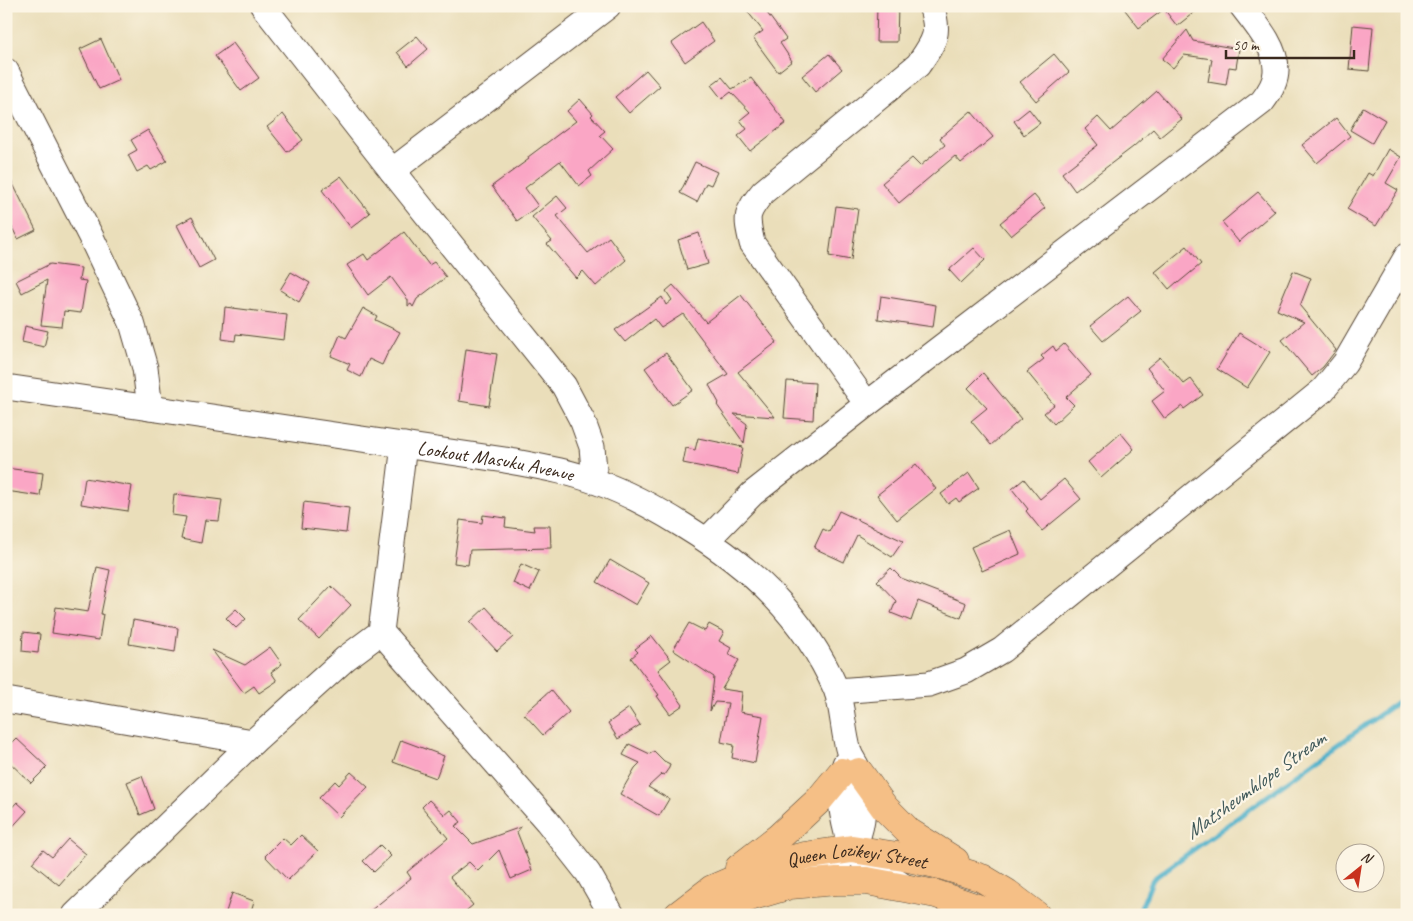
<svg xmlns="http://www.w3.org/2000/svg" width="1413" height="921" font-family="Caveat,sans-serif">
	<rect width="100%" height="100%" fill="#fcf5e5"/>
	<filter id="ink" filterUnits="userSpaceOnUse"><feTurbulence type="fractalNoise" baseFrequency=".02" numOctaves="2"/><feDisplacementMap in="SourceGraphic" scale="10" xChannelSelector="R" yChannelSelector="G"/><feConvolveMatrix kernelMatrix="1 2 1 2 8 2 1 2 1" color-interpolation-filters="sRGB"/></filter>
	<filter id="wash" filterUnits="userSpaceOnUse"><feTurbulence type="fractalNoise" baseFrequency=".0096" numOctaves="4" result="noise"/><feDisplacementMap in="SourceGraphic" scale="20" xChannelSelector="R" yChannelSelector="G"/><feGaussianBlur stdDeviation="1.12" result="paint"/><feColorMatrix in="noise" values="0 0 0 0 0 0 0 0 0 0 0 0 0 0 0 0 0 1.4 0 .05"/><feComposite in="paint" operator="in"/></filter>
	<g filter="url(#wash)">
		<rect width="100%" height="100%" fill="#eadeba"/>
		<g fill="none" stroke-linecap="round" stroke-linejoin="round">
			<path stroke="#4aafc9" stroke-width="5" d="M1138,915L1153,879L1407,695"/>
		</g>
		<g id="blocks">
			<g fill="#faa6c5">
				<path d="M743,6H762L786,39L780,43L792,61L778,72L753,38L763,31Z"/>
				<path d="M877,6H898L897,42H876Z"/>
				<path d="M1122,6H1202L1177,26L1164,9L1139,28Z"/>
				<path d="M701,22L714,41L685,62L672,43Z"/>
				<path d="M1353,25L1373,27L1369,71L1349,69Z"/>
				<path d="M1187,30L1193,41L1239,49L1236,68L1229,67L1226,85L1208,82L1212,59L1184,55L1173,68L1162,59Z"/>
				<path d="M417,36L428,49L408,66L397,52Z"/>
				<path d="M101,39L119,80L99,89L80,49Z"/>
				<path d="M233,43L259,78L241,91L215,56Z"/>
				<path d="M829,54L842,69L815,92L802,76Z"/>
				<path d="M1054,54L1069,72L1036,101L1020,82Z"/>
				<path d="M646,70L660,86L629,113L615,97Z"/>
				<path d="M722,77L732,89L751,78L786,123L750,151L738,136L747,129L740,120L750,112L731,92L722,99L711,85Z"/>
				<path d="M1157,91L1182,119L1160,137L1153,129L1133,147L1075,191L1062,173L1098,145L1085,129L1098,117L1111,131Z"/>
				<path d="M580,99L593,114L591,116L605,131L600,135L613,149L589,171L592,176L579,186L560,161L525,188L538,206L517,221L492,186L529,159L528,157L576,121L567,111Z"/>
				<path d="M1363,107L1385,120L1372,143L1350,130Z"/>
				<path d="M1029,109L1040,123L1024,135L1014,121Z"/>
				<path d="M971,111L993,137L961,163L955,156L899,203L882,183L912,158L920,166L945,145L940,138Z"/>
				<path d="M283,114L303,140L287,152L267,127Z"/>
				<path d="M1336,118L1350,136L1317,163L1302,145Z"/>
				<path d="M148,130L167,161L151,170L148,166L137,172L128,155L137,150L131,140Z"/>
				<path d="M1388,149L1401,157L1386,183L1398,190L1376,226L1347,209L1368,173L1373,176Z"/>
				<path d="M695,162L717,172L711,185L706,183L697,202L680,193Z"/>
				<path d="M6,170L36,230L18,239L6,216Z"/>
				<path d="M341,176L370,213L351,228L322,190Z"/>
				<path d="M1258,192L1275,211L1239,242L1222,222Z"/>
				<path d="M1034,195L1045,208L1011,236L1000,223Z"/>
				<path d="M557,196L567,208L557,216L588,253L609,237L626,260L596,286L583,271L576,278L547,244L552,241L532,217Z"/>
				<path d="M836,206L858,209L851,260L829,256Z"/>
				<path d="M192,217L214,260L199,268L177,225Z"/>
				<path d="M404,232L429,265L434,262L446,277L417,299L413,307L411,304L408,306V300L391,277L368,295L347,265L364,254L368,260Z"/>
				<path d="M699,233L708,264L687,270L678,240Z"/>
				<path d="M1187,246L1201,264L1178,283L1177,282L1169,289L1155,272Z"/>
				<path d="M974,248L985,260L961,283L949,270Z"/>
				<path d="M50,264L81,268L79,280L86,281L81,313L64,311L62,327L41,325L47,280L22,293L16,281Z"/>
				<path d="M1293,271L1311,278L1300,306L1336,350L1323,367L1312,376L1282,340L1304,322L1277,310Z"/>
				<path d="M291,272L310,283L299,302L280,290Z"/>
				<path d="M673,285L706,322L741,295L777,342L738,372L775,417L734,414L747,424L744,443L717,405L719,403L709,385L728,374L683,314L661,328L654,319L625,342L615,330L662,297L666,305L672,300L666,291Z"/>
				<path d="M881,296L936,305L933,327L878,319Z"/>
				<path d="M1128,296L1141,311L1103,341L1090,326Z"/>
				<path d="M225,307L287,315L284,340L236,334L235,341L222,339Z"/>
				<path d="M363,308L377,316L375,320L400,332L390,350H389L382,365L369,359L361,377L347,370L350,364L331,356L340,335L346,338Z"/>
				<path d="M25,326L48,331L44,347L22,342Z"/>
				<path d="M1239,333L1270,352L1247,388L1217,369Z"/>
				<path d="M1064,344L1091,375L1066,397L1074,405L1054,424L1044,413L1054,405L1027,372L1044,359L1041,356L1053,346L1056,351Z"/>
				<path d="M466,349L497,354L489,406L459,401Z"/>
				<path d="M666,353L693,390L672,405L645,368Z"/>
				<path d="M1160,357L1184,384L1191,379L1203,395L1184,409L1182,406L1165,419L1152,401L1165,391L1147,368Z"/>
				<path d="M983,373L1021,419L991,445L971,421L987,408L968,388Z"/>
				<path d="M787,381L815,383L813,420L784,418Z"/>
				<path d="M1121,433L1134,449L1101,478L1088,462Z"/>
				<path d="M698,438L743,447L738,474L683,463L686,448L695,450Z"/>
				<path d="M916,464L936,489L897,520L877,495Z"/>
				<path d="M6,468L43,473L40,496L6,491Z"/>
				<path d="M969,473L979,488L959,502L956,498L948,504L941,494Z"/>
				<path d="M85,478L132,486L128,511L81,504Z"/>
				<path d="M1024,479L1040,499L1064,479L1081,499L1042,531L1026,511L1028,509L1012,489Z"/>
				<path d="M174,494L222,500L219,521L205,520L201,543L181,539L186,517L172,515Z"/>
				<path d="M304,502L349,508L346,533L301,528Z"/>
				<path d="M839,511L903,541L892,557L857,535L844,562L814,548L823,529L829,532Z"/>
				<path d="M483,515L506,518L505,527L535,531L534,526H550L551,548L470,550L468,565L454,563L460,520L482,523Z"/>
				<path d="M1010,530L1020,554L982,571L971,547Z"/>
				<path d="M610,560L649,583L636,605L597,582Z"/>
				<path d="M521,564L539,572L530,591L513,583Z"/>
				<path d="M97,567L110,570L101,614H103L99,640L52,633L56,607L88,612Z"/>
				<path d="M891,568L901,578L966,603L961,618L918,601L911,621L891,613L896,601L877,581Z"/>
				<path d="M331,586L351,605L319,639L299,620Z"/>
				<path d="M486,607L513,637L497,651L470,622Z"/>
				<path d="M236,609L246,619L236,628L226,618Z"/>
				<path d="M133,620L178,628L175,652L129,644Z"/>
				<path d="M689,623L705,631L709,624L724,632L719,641L731,648L728,654L739,660L722,689L742,692L740,712L763,716L755,763L732,758L734,745L721,742L728,703L715,702L710,711L714,677L673,650Z"/>
				<path d="M23,632L40,634L38,653L22,651Z"/>
				<path d="M652,636L671,660L658,670L683,705L670,714L657,696L659,695L631,658L638,652L635,649Z"/>
				<path d="M270,647L282,664L271,672L277,681L259,693L254,686L244,693L212,650L245,665Z"/>
				<path d="M551,690L569,712L543,735L524,714Z"/>
				<path d="M629,708L640,725L618,739L608,723Z"/>
				<path d="M16,738L47,767L31,783L6,759V748Z"/>
				<path d="M401,740L444,756L436,778L393,762Z"/>
				<path d="M629,744L650,754L654,751L664,761L670,764L669,768L664,775L662,774L648,787L669,799L659,816L620,794L635,768L640,763L623,755Z"/>
				<path d="M351,772L368,787L339,817L319,798L335,781L339,785Z"/>
				<path d="M142,776L154,809L140,815L127,782Z"/>
				<path d="M429,800L445,815L451,810L461,822L455,826L473,844L521,827L517,832L532,870L511,879L499,850L478,871L469,862L450,877L473,905L461,915H365L411,878L407,872L448,838L422,807Z"/>
				<path d="M17,802L27,811L6,834V814Z"/>
				<path d="M301,835L318,851L288,880L265,856L283,838L291,845Z"/>
				<path d="M68,839L86,854L59,885L32,863L43,850L52,857Z"/>
				<path d="M380,845L391,856L374,872L363,861Z"/>
				<path d="M232,893L254,901L250,915H225Z"/>
			</g>
		</g>
	</g>
	<g filter="url(#ink)">
		<use href="#blocks" fill-opacity="0" stroke="#554535" stroke-width="1"/>
		<g fill="none" stroke-linecap="round" stroke-linejoin="round">
			<defs>
				<g id="minor">
					<path d="M263,6L392,171L564,386L583,422L592,447L595,481"/>
					<path d="M6,71L92,239L132,323L145,368L150,408"/>
					<path d="M392,171L608,6"/>
					<path id="s1" d="M6,387L505,460C536,466 568,471 597,482C628,493 657,509 684,526C751,567 804,616 836,689C843,707 843,733 849,752C851,759 857,765 859,772C866,799 866,843 840,859C826,869 809,876 794,884"/>
					<path d="M867,404L752,243C746,216 745,214 763,192L918,65C934,42 941,34 931,6"/>
					<path d="M707,540L752,494L867,404L1262,102C1269,93 1276,82 1276,71C1277,48 1255,23 1242,6"/>
					<path d="M381,632L547,821L588,873L612,915"/>
					<path d="M837,691L929,684L966,671L1002,650L1323,390L1345,363L1407,256"/>
					<path d="M6,700L253,742"/>
					<path d="M845,764C837,787 841,810 847,833C849,839 850,847 854,851C868,866 888,876 905,887"/>
					<path d="M75,915L253,742L346,658L381,632L404,445"/>
				</g>
				<g id="major">
					<path d="M859,772L884,807L909,832L955,861"/>
					<path d="M739,868L779,837L818,801L842,772"/>
					<path id="s2" d="M678,915L712,889L763,867L804,856L852,849L904,857L940,865L982,878L1007,893L1036,915"/>
					<path d="M705,915L753,896L790,885L837,881H867L936,894L998,915"/>
				</g>
			</defs>
			<use href="#minor" stroke="#554535" stroke-width="27"/>
			<use href="#major" stroke="#554535" stroke-width="29"/>
			<use href="#minor" stroke="#fff" stroke-width="25"/>
			<use href="#major" stroke="#f5bf86" stroke-width="28"/>
		</g>
	</g>
	<g text-anchor="middle" stroke-width="4.5" stroke-linejoin="round" paint-order="stroke">
		<g font-size="20" fill="#3b2a1e" stroke="#fcf5e5">
			<text dy="7" stroke="none"><textPath href="#s1" startOffset="495">Lookout Masuku Avenue</textPath></text>
			<text dy="7" stroke="none"><textPath href="#s2" startOffset="194">Queen Lozikeyi Street</textPath></text>
		</g>
		<g font-size="21" font-style="italic" fill="#40595a" stroke="#fcf5e5">
			<text transform="translate(1255 785) rotate(-36)" y="7">Matsheumhlope Stream</text>
		</g>
	</g>
	<rect width="1413" height="921" fill="none" stroke="#fcf5e5" stroke-width="25"/>
	<g transform="translate(1360 868) rotate(30)"><circle r="24" fill="#fcf5e5" stroke="#afa495"/>
	<path d="M0-4L9 19L0 12L-9 19Z" fill="#c8321e"/>
	<text y="-8" font-size="14" font-weight="bold" text-anchor="middle" fill="#3b2a1e">N</text>
	</g>
	<path d="M1226 50v8h128v-8" fill="none" stroke="#3b2a1e" stroke-width="2.5"/>
	<text x="1233" y="50" font-size="15" fill="#3b2a1e" stroke="#fcf5e5" stroke-width="4" paint-order="stroke">50 m</text>
</svg>
